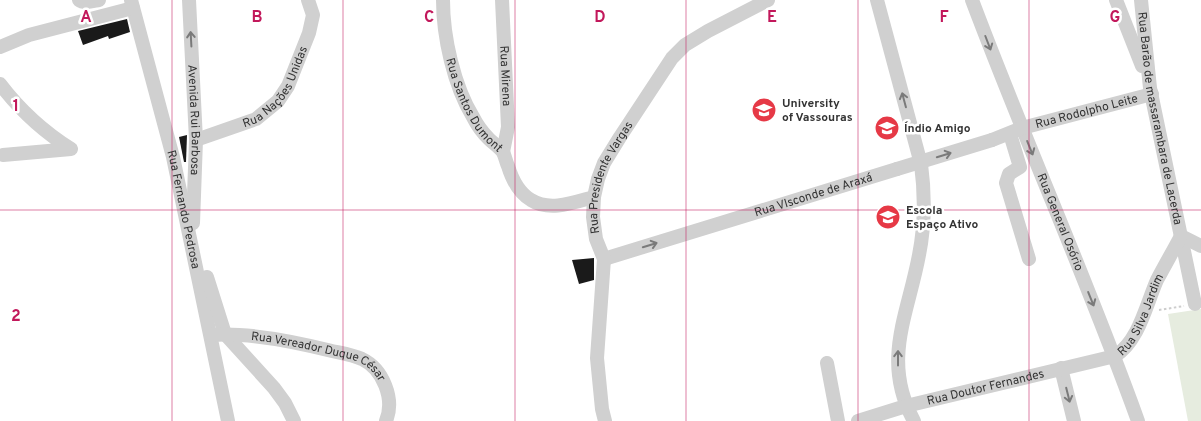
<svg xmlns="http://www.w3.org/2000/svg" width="1201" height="421" font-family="Overpass,sans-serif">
	<rect width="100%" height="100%" fill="#fff"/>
	<path fill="#e6ecdf" d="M1201,309V421H1188L1168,314Z"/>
	<g fill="#1a1a1a">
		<path d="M127,19L130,32L109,39L108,36L83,45L78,31Z"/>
		<path d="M187,135L186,162H184L179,137Z"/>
		<path d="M594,258V280L579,284L572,260Z"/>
	</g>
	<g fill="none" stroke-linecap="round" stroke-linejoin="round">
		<path stroke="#cdcdcd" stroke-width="2" stroke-dasharray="2.5 2.5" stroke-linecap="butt" d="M1159,310L1184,306"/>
		<g stroke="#d0d0d0" stroke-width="14">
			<path d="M79,0C84,4 93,1 99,0"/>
			<path id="s1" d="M131,0L173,157L228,421"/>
			<path id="s2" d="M189,0L196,140L193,223"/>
			<path id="s3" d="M443,0C443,37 454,86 473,117C477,125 483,133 489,139C493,143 499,147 503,152C505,156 506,162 508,166C512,179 519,193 531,200C550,212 575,202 594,197"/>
			<path id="s4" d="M502,0L508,127L503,152"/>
			<path d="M877,0L921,164C925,194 925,225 919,255C908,315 881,361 914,421"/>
			<path id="s5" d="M972,0C1025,141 1087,279 1138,421"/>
			<path d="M1116,0L1142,66"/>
			<path id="s6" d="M1141,0L1150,88L1195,304"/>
			<path d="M0,47L29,35L133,8"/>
			<path d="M0,84C19,109 44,132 71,149L3,155"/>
			<path d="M1010,134L1020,167L1009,174L1006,183L1029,259"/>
			<path id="s7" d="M196,140L256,119L278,101L288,86L309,33L313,15L308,0"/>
			<path id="s8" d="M992,140L1022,128L1152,94"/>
			<path d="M1181,236L1201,246"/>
			<path id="s9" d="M604,259L897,169"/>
			<path d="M207,277L225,334L274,388L285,403L294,421"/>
			<path id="s10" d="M211,335C247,332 296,342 332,351C341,353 353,355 362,359C383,369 395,399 386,421"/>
			<path d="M827,363L838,421"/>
			<path d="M1061,368L1074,421"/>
			<path id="s11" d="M605,421L602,409L597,358L604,259L596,239L593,217L594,197L598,179L604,163L620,137L672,58L685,45L708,31L768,0"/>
			<path id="s12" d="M858,421L906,406L1115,356C1139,341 1146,305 1157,280C1165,265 1173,251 1181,236"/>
		</g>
		<path stroke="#d0d0d0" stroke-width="14" d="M897,169L992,140"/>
	</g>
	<defs><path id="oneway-shaft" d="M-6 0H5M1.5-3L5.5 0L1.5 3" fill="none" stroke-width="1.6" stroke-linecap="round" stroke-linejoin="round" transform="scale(1.25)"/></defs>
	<g stroke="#7a7a7a">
		<use href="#oneway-shaft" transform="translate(191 39) rotate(-93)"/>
		<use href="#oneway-shaft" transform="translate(988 43) rotate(69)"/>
		<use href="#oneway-shaft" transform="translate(904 100) rotate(-105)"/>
		<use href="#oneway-shaft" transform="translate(1030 148) rotate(68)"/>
		<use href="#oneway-shaft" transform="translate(944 155) rotate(-17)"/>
		<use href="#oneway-shaft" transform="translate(650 245) rotate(-17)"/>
		<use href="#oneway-shaft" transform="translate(1091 299) rotate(68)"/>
		<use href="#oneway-shaft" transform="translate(898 358) rotate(-90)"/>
		<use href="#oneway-shaft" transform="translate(1068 395) rotate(76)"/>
	</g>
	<path fill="none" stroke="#c2185b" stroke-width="1" stroke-opacity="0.55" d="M172,0V421M343,0V421M515,0V421M686,0V421M858,0V421M1029,0V421M0,210H1201"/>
	<defs>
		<symbol id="university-disc" viewBox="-11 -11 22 22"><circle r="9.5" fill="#e63946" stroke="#fff"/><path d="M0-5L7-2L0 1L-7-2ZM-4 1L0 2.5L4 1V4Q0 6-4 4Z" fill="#fff"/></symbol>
		<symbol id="school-disc" viewBox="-11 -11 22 22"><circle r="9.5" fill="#e63946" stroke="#fff"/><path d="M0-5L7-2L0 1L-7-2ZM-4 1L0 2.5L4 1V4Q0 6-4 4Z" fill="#fff"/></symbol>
	</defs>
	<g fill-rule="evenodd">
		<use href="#university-disc" x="750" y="96" width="28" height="28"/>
		<use href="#school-disc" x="873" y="114" width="28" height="28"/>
		<use href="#school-disc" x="874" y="203" width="28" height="28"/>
	</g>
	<g text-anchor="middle" stroke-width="5" stroke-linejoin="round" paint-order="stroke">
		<g font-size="12" fill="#333" stroke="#fff">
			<text dy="4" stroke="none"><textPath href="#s4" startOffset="76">Rua Mirena</textPath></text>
			<text dy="4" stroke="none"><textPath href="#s7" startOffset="101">Rua Nações Unidas</textPath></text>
			<text dy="4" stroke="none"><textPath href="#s3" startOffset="112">Rua Santos Dumont</textPath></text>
			<text dy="4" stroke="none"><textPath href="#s8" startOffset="99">Rua Rodolpho Leite</textPath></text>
			<text dy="4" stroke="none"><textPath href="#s6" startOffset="120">Rua Barão de massarambara de Lacerda</textPath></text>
			<text dy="4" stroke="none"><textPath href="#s2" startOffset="120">Avenida Rui Barbosa</textPath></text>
			<text dy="4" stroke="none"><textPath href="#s11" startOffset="250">Rua Presidente Vargas</textPath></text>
			<text dy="4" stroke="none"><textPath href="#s9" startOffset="219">Rua VIsconde de Araxá</textPath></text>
			<text dy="4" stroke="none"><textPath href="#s1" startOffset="216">Rua Fernando Pedrosa</textPath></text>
			<text dy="4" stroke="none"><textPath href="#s5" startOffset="239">Rua General Osório</textPath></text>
			<text dy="4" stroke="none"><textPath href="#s12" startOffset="315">Rua Silva Jardim</textPath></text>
			<text dy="4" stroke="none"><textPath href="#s10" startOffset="112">Rua Vereador Duque César</textPath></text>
			<text dy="4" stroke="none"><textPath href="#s12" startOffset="132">Rua Doutor Fernandes</textPath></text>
		</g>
		<g font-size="12" font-weight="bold" fill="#333" stroke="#fff" text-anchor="start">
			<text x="782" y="107">University<tspan x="782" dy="14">of Vassouras</tspan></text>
			<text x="904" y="132">Índio Amigo</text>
			<text x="906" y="214">Escola<tspan x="906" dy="14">Espaço Ativo</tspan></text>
		</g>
	</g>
	<g font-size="16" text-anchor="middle" font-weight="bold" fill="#c2185b" stroke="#fff" stroke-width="5" stroke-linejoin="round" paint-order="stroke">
		<text x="86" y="22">A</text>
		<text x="257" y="22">B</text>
		<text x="429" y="22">C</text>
		<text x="600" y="22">D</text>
		<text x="772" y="22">E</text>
		<text x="944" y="22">F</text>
		<text x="1115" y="22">G</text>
		<text x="16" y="111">1</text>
		<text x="16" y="321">2</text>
	</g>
</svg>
